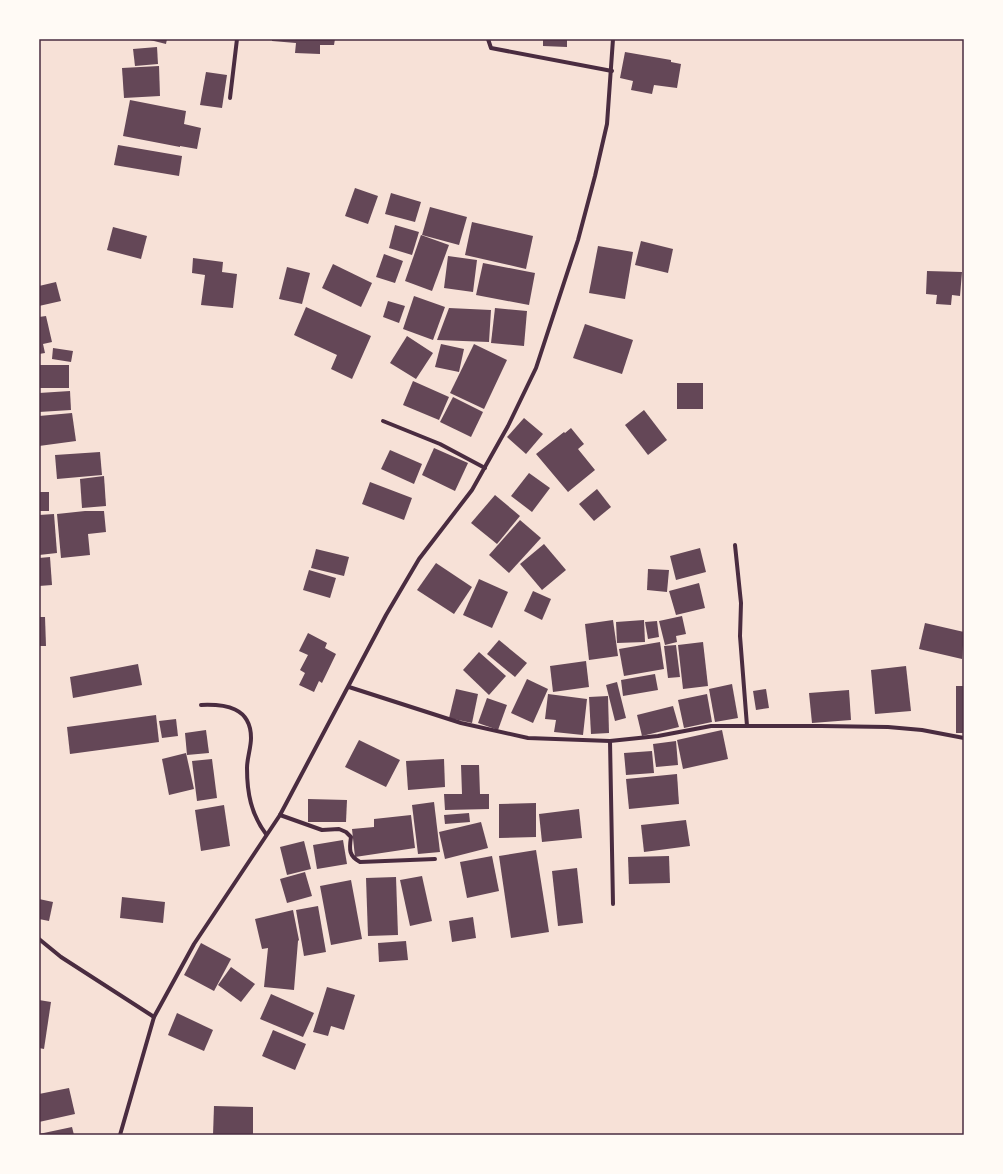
<svg xmlns="http://www.w3.org/2000/svg" width="1003" height="1174" font-family="'Libre Baskerville',serif">
	<rect width="100%" height="100%" fill="#f7e1d7"/>
	<g fill="#644757">
		<path d="M146,39H167L166,44Z"/>
		<path d="M272,39H335L334,45H320V54L295,53L296,43L272,41Z"/>
		<path d="M543,39H567V47L543,46Z"/>
		<path d="M157,47L158,64L135,66L133,49Z"/>
		<path d="M625,52L671,60V62L681,64L677,88L654,85L652,94L631,90L633,81L620,78Z"/>
		<path d="M159,66L160,96L124,98L122,68Z"/>
		<path d="M206,72L227,75L222,108L200,105Z"/>
		<path d="M130,100L186,111L184,124L201,128L197,149L180,146V147L123,136Z"/>
		<path d="M118,145L182,156L179,176L114,165Z"/>
		<path d="M355,188L378,196L368,224L345,216Z"/>
		<path d="M391,193L421,202L415,222L385,214Z"/>
		<path d="M430,207L467,217L459,245L422,235Z"/>
		<path d="M472,222L533,236L526,269L465,255Z"/>
		<path d="M395,225L419,232L412,255L389,248Z"/>
		<path d="M113,227L147,236L141,259L107,250Z"/>
		<path d="M421,235L449,245L432,291L405,281Z"/>
		<path d="M641,241L673,249L668,273L635,265Z"/>
		<path d="M598,246L633,252L625,299L589,293Z"/>
		<path d="M384,254L403,261L395,283L376,277Z"/>
		<path d="M448,256L477,260L473,292L444,288Z"/>
		<path d="M193,258L223,262L222,272L237,274L233,308L201,305L205,275L192,273Z"/>
		<path d="M483,263L535,273L529,305L476,295Z"/>
		<path d="M333,264L372,283L361,307L322,288Z"/>
		<path d="M287,267L310,273L302,304L279,299Z"/>
		<path d="M927,271L962,272L960,296L952,295L951,305L936,304L937,295L926,294Z"/>
		<path d="M56,282L61,301L39,306V286Z"/>
		<path d="M414,296L445,307L433,340L403,329Z"/>
		<path d="M388,301L405,306L399,323L383,317Z"/>
		<path d="M306,307L371,336L352,379L331,369L337,355L294,335Z"/>
		<path d="M449,308L491,310L489,342L437,340Z"/>
		<path d="M495,308L527,311L524,346L491,343Z"/>
		<path d="M46,316L52,342L43,344L45,353L39,354V317Z"/>
		<path d="M585,324L633,340L622,374L573,358Z"/>
		<path d="M407,336L433,353L416,379L390,363Z"/>
		<path d="M441,344L464,349L459,372L435,367Z"/>
		<path d="M474,344L507,360L484,409L450,393Z"/>
		<path d="M53,348L73,351L71,362L52,359Z"/>
		<rect x="39" y="365" width="30" height="23"/>
		<path d="M413,381L449,397L439,420L403,405Z"/>
		<rect x="677" y="383" width="26" height="26"/>
		<path d="M70,391L71,410L39,412V393Z"/>
		<path d="M453,397L483,412L471,437L440,422Z"/>
		<path d="M644,410L667,440L648,455L625,425Z"/>
		<path d="M72,413L76,441L39,446V416Z"/>
		<path d="M524,418L543,434L526,454L507,437Z"/>
		<path d="M571,428L584,444L578,449L595,470L568,492L536,454L564,432L565,433Z"/>
		<path d="M434,448L468,463L455,491L422,475Z"/>
		<path d="M390,450L422,464L414,484L381,469Z"/>
		<path d="M100,452L102,475L57,479L55,455Z"/>
		<path d="M529,473L550,488L532,512L511,496Z"/>
		<path d="M104,476L106,506L82,508L80,479Z"/>
		<path d="M370,482L412,498L404,520L362,504Z"/>
		<path d="M597,489L611,507L594,521L579,504Z"/>
		<rect x="39" y="492" width="10" height="19"/>
		<path d="M495,495L520,516L497,544L471,523Z"/>
		<path d="M85,511H104L106,532L88,534L90,555L61,558L57,514Z"/>
		<path d="M54,514L57,553L39,555V515Z"/>
		<path d="M520,520L541,538L509,573L489,555Z"/>
		<path d="M544,544L566,570L542,590L520,564Z"/>
		<path d="M700,548L706,572L676,580L670,556Z"/>
		<path d="M316,549L349,557L344,576L311,568Z"/>
		<path d="M50,557L52,585L39,586V558Z"/>
		<path d="M436,563L472,587L454,614L417,590Z"/>
		<path d="M648,569L669,570L667,592L647,590Z"/>
		<path d="M309,570L336,578L330,598L303,590Z"/>
		<path d="M479,579L508,592L492,628L463,615Z"/>
		<path d="M699,583L705,608L676,615L669,591Z"/>
		<path d="M533,591L551,599L542,620L524,611Z"/>
		<path d="M682,616L686,634L676,636L677,642L665,645L659,621Z"/>
		<path d="M39,617H45L46,646H39Z"/>
		<path d="M613,620L618,656L589,660L585,624Z"/>
		<path d="M644,620L645,642L617,643L616,622Z"/>
		<path d="M657,621L659,637L648,639L645,622Z"/>
		<path d="M925,623L964,632L962,659L919,649Z"/>
		<path d="M308,633L327,643L325,648L336,654L322,683L319,681L314,692L299,685L305,673L300,670L308,655L299,651Z"/>
		<path d="M499,640L527,663L515,677L487,654Z"/>
		<path d="M660,642L664,669L624,676L619,649Z"/>
		<path d="M703,642L708,686L683,689L678,645Z"/>
		<path d="M676,645L680,677L668,678L664,646Z"/>
		<path d="M479,652L506,676L489,695L463,670Z"/>
		<path d="M586,661L589,687L553,692L550,666Z"/>
		<path d="M138,664L142,685L73,698L70,677Z"/>
		<path d="M906,666L911,711L875,714L871,670Z"/>
		<path d="M655,674L658,690L623,696L621,680Z"/>
		<path d="M527,679L548,689L533,723L511,713Z"/>
		<path d="M617,682L626,718L615,721L606,685Z"/>
		<path d="M732,684L738,718L715,722L709,689Z"/>
		<rect x="956" y="686" width="8" height="47"/>
		<path d="M456,689L478,694L472,723L449,718Z"/>
		<path d="M766,689L769,708L756,710L753,691Z"/>
		<path d="M849,690L851,720L812,723L809,693Z"/>
		<path d="M548,694L587,699L583,735L554,732L556,720L545,719Z"/>
		<path d="M707,694L712,722L684,728L678,700Z"/>
		<path d="M608,696L609,733L591,734L589,697Z"/>
		<path d="M487,698L507,705L498,730L478,723Z"/>
		<path d="M673,706L679,727L642,736L637,715Z"/>
		<path d="M156,715L159,742L70,754L67,727Z"/>
		<path d="M176,719L178,736L162,738L159,721Z"/>
		<path d="M206,730L209,753L187,755L185,733Z"/>
		<path d="M722,730L728,759L683,769L677,740Z"/>
		<path d="M359,740L400,760L386,787L345,767Z"/>
		<path d="M676,741L678,765L656,767L653,744Z"/>
		<path d="M652,751L654,773L626,775L624,753Z"/>
		<path d="M186,753L194,789L169,795L162,759Z"/>
		<path d="M212,759L217,798L197,801L192,761Z"/>
		<path d="M444,759L445,787L408,790L406,761Z"/>
		<path d="M461,765H479L480,794H489V809L445,810L444,794H462Z"/>
		<path d="M677,774L679,804L629,809L626,779Z"/>
		<path d="M308,799L347,800L346,822H308Z"/>
		<path d="M434,802L440,852L418,854L412,805Z"/>
		<path d="M536,803V837L499,838V804Z"/>
		<path d="M224,805L230,846L201,851L195,810Z"/>
		<path d="M579,809L582,838L542,842L539,814Z"/>
		<path d="M469,813L470,822L445,824L444,815Z"/>
		<path d="M411,815L415,848L355,857L352,829L374,827V819Z"/>
		<path d="M686,820L690,846L644,852L641,825Z"/>
		<path d="M481,822L488,848L445,859L439,832Z"/>
		<path d="M343,840L347,864L317,869L313,845Z"/>
		<path d="M304,841L311,869L287,875L280,847Z"/>
		<path d="M536,850L549,932L511,938L499,856Z"/>
		<path d="M492,856L499,891L467,898L460,862Z"/>
		<path d="M669,856L670,883L629,884L628,857Z"/>
		<path d="M577,868L583,923L558,926L552,871Z"/>
		<path d="M305,872L312,896L287,903L280,879Z"/>
		<path d="M422,876L432,921L410,926L400,880Z"/>
		<path d="M396,877L398,935L368,936L366,878Z"/>
		<path d="M351,880L362,939L331,945L320,886Z"/>
		<path d="M122,897L165,902L163,923L120,918Z"/>
		<path d="M39,899L53,902L49,921L39,919Z"/>
		<path d="M318,906L326,952L304,956L296,910Z"/>
		<path d="M293,910L299,940L298,941L294,990L264,987L268,948L262,949L255,919Z"/>
		<path d="M473,917L476,938L452,942L449,921Z"/>
		<path d="M406,941L408,960L379,962L378,943Z"/>
		<path d="M201,943L231,959L214,991L184,975Z"/>
		<path d="M231,967L255,984L241,1002L218,985Z"/>
		<path d="M327,987L355,995L344,1030L331,1026L328,1036L313,1032Z"/>
		<path d="M271,994L314,1013L303,1037L260,1019Z"/>
		<path d="M39,1000L51,1002L44,1049L39,1048Z"/>
		<path d="M177,1013L213,1030L204,1051L168,1035Z"/>
		<path d="M273,1030L306,1044L295,1070L262,1056Z"/>
		<path d="M69,1088L75,1114L39,1122V1094Z"/>
		<path d="M214,1106L253,1107V1135H213Z"/>
		<path d="M72,1127L74,1135H39V1134Z"/>
	</g>
	<g fill="none" stroke-linecap="round" stroke-linejoin="round">
		<g stroke="#4a2c40" stroke-width="4">
			<path d="M488,39L491,48L612,71"/>
			<path d="M230,98L237,39"/>
			<path d="M383,421L440,444L485,468"/>
			<path d="M735,545L741,603L740,636L747,726"/>
			<path d="M349,687L461,723L528,738L610,741L658,736L711,726H821L888,727L922,730L964,738"/>
			<path d="M201,705C225,704 251,707 251,738C251,748 247,758 247,768C247,793 251,814 266,834"/>
			<path d="M610,741L613,904"/>
			<path d="M280,815L322,830L339,829L346,832L351,837C349,850 349,856 360,862L435,859"/>
			<path d="M39,939L61,957L154,1017"/>
			<path d="M120,1135L154,1017L194,944L280,815L386,615L419,559L472,490L508,426L536,368L578,240L595,176L607,124L613,39"/>
		</g>
	</g>
	<rect width="1003" height="1174" fill="none" stroke="#fffaf5" stroke-width="80"/>
	<rect x="40" y="40" width="923" height="1094" fill="none" stroke="#4a2c40" stroke-width="1.5"/>
</svg>
